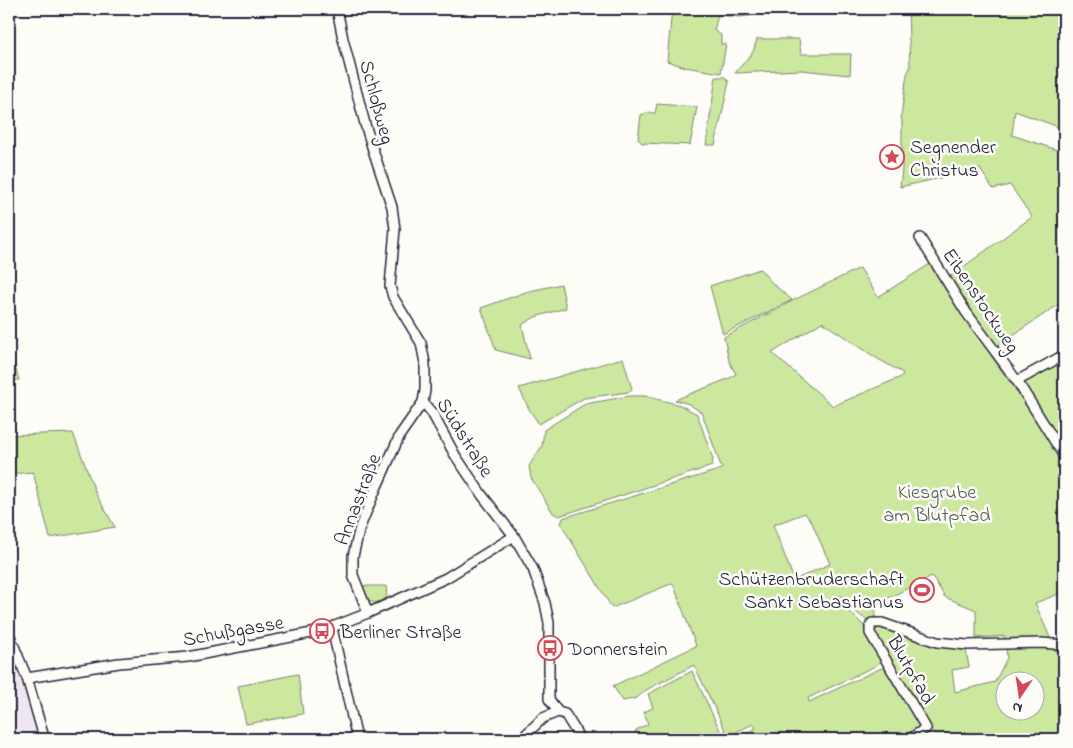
<svg xmlns="http://www.w3.org/2000/svg" width="1073" height="748" font-family="'Indie Flower',sans-serif">
	<rect width="100%" height="100%" fill="#fdfcf7"/>
	<filter id="ink" filterUnits="userSpaceOnUse"><feTurbulence type="fractalNoise" baseFrequency=".02" numOctaves="2"/><feDisplacementMap in="SourceGraphic" scale="10" xChannelSelector="R" yChannelSelector="G"/><feConvolveMatrix kernelMatrix="1 2 1 2 8 2 1 2 1" color-interpolation-filters="sRGB"/></filter>
	<g filter="url(#ink)">
		<path fill="#efe6f0" d="M9,645L25,687L40,736L33,739H9Z"/>
		<g fill="#cce89f" stroke="#77856d" fill-rule="evenodd">
			<path d="M672,9H766V13L740,17L718,15L714,30L721,35V44H726L721,73L685,67L667,61Z"/>
			<path d="M908,9H1064V129L1015,111L1012,135L1063,152L1064,149V301L995,347L970,310L963,315L1009,381L1016,387L1064,461V592L1035,603L1051,640L1064,648V739H938L926,721L901,739H736L756,728L753,724L728,736L694,665L646,690L637,698L623,701L613,686L696,646L673,583L612,608L561,524L563,518L722,469L702,413L689,404L675,400L730,378L736,374L729,361L724,337L796,299L860,268L878,297L930,264L961,310L967,306L948,278L1032,217L1010,185L993,189L980,169L900,187L902,169V121L901,116L907,74L910,68ZM822,322L878,359L903,373L901,377L833,406L772,353ZM805,513L812,523L830,564L794,580L773,525ZM932,576L945,597L976,610V638L1005,636L1007,658L995,682L955,692L952,670L969,667L966,650L935,645L880,627L874,632L890,664L809,702L808,698L875,666L879,663L880,658L863,625L845,607L832,604L836,596H842L857,613L868,621L875,617L877,604ZM1006,680H1036V710H1006Z"/>
			<path d="M757,39H799L801,54H851L850,75L801,70L735,73L753,52Z"/>
			<path d="M716,77H725L729,82L715,145H706Z"/>
			<path d="M657,104L697,107L690,145L642,143L638,139L641,115L648,113H655Z"/>
			<path d="M760,269L772,283L792,300L723,334L710,286Z"/>
			<path d="M561,284L566,308L535,317L522,325L530,359L496,350L481,308L526,292Z"/>
			<path d="M9,347L19,380L9,381Z"/>
			<path d="M623,358L632,389L628,392L584,398L539,424L529,409L519,388Z"/>
			<path d="M1064,359V450L1046,424L1024,382Z"/>
			<path d="M630,396H645L680,405L697,414L713,459L712,466L559,516L553,513L531,478L529,466L542,446L544,430L585,404Z"/>
			<path d="M73,433L96,494L115,527L50,538L33,472L9,474V435Z"/>
			<path d="M362,586H386L387,598L375,603L368,600Z"/>
			<path d="M692,671L724,739H633L636,730L648,724L644,712L653,708L648,694Z"/>
			<path d="M298,674L303,714L246,724L238,686Z"/>
		</g>
		<g fill="none" stroke-linecap="round" stroke-linejoin="round">
			<defs>
				<g id="minor">
					<path d="M337,9L343,39L365,124L373,150L392,207L395,229L390,286L393,297L421,343L425,363V390L423,402L400,435L375,491L360,527L353,556V575L368,613"/>
					<path d="M920,238L966,312L1017,381L1064,456"/>
					<path d="M1017,381L1064,355"/>
					<path d="M423,402L432,413L455,455L482,495L514,536L533,569L545,603L549,623V699L558,712L565,714L575,730L579,739"/>
					<path d="M332,628L357,739"/>
					<path d="M9,634L27,678L43,734L46,739"/>
					<path d="M27,678L119,663L188,657L322,631L368,613L446,578L514,536"/>
					<path d="M521,739L543,718L558,712"/>
					<path d="M910,739L926,728L870,633V627L872,623H882L937,642L967,645L1042,643L1064,645"/>
				</g>
			</defs>
			<use href="#minor" stroke="#22223b" stroke-width="12"/>
			<use href="#minor" stroke="#fdfcf7" stroke-width="9"/>
		</g>
	</g>
	<defs>
		<symbol id="sight-ring" viewBox="-11 -11 22 22"><circle r="9.5" fill="#fdfcf7" stroke="#d1495b" stroke-width="1.5"/><path d="M0-6L1.8-2.2L6-1.7L2.9 1.2L3.7 5.4L0 3.3L-3.7 5.4L-2.9 1.2L-6-1.7L-1.8-2.2Z" fill="#d1495b"/></symbol>
		<symbol id="stadium-ring" viewBox="-11 -11 22 22"><circle r="9.5" fill="#fdfcf7" stroke="#d1495b" stroke-width="1.5"/><path d="M0-5a6.5 5 0 1 0 0 10a6.5 5 0 1 0 0-10ZM-3.5-1.8h7v3.6h-7Z" fill="#d1495b"/></symbol>
		<symbol id="bus-ring" viewBox="-11 -11 22 22"><circle r="9.5" fill="#fdfcf7" stroke="#d1495b" stroke-width="1.5"/><path d="M-5-6H5V4H4V6H2V4H-2V6H-4V4H-5ZM-3.5-4V0h7V-4ZM-3.5 1.2v1.5H-2V1.2ZM2 1.2v1.5H3.5V1.2Z" fill="#d1495b"/></symbol>
	</defs>
	<g fill-rule="evenodd">
		<use href="#sight-ring" x="878" y="143" width="28" height="28"/>
		<use href="#stadium-ring" x="908" y="576" width="28" height="28"/>
		<use href="#bus-ring" x="308" y="617" width="28" height="28"/>
		<use href="#bus-ring" x="536" y="634" width="28" height="28"/>
	</g>
	<g text-anchor="middle" stroke-width="5" stroke-linejoin="round" paint-order="stroke">
		<g font-size="20" fill="#22223b" stroke="#fdfcf7">
			<text transform="translate(378 102) rotate(75)" y="7">Schloßweg</text>
			<text transform="translate(982 300) rotate(56)" y="7">Eibenstockweg</text>
			<text transform="translate(466 437) rotate(58)" y="7">Südstraße</text>
			<text transform="translate(357 499) rotate(-69)" y="7">Annastraße</text>
			<text transform="translate(233 630) rotate(-10)" y="7">Schußgasse</text>
			<text transform="translate(912 669) rotate(60)" y="7">Blutpfad</text>
		</g>
		<g font-size="20" fill="#22223b" stroke="#fdfcf7" text-anchor="start">
			<text x="910" y="153">Segnender<tspan x="910" dy="23">Christus</tspan></text>
			<text x="904" y="585" text-anchor="end">Schützenbruderschaft<tspan x="904" dy="23">Sankt Sebastianus</tspan></text>
			<text x="340" y="638">Berliner Straße</text>
			<text x="568" y="655">Donnerstein</text>
		</g>
		<g font-size="20" fill="#555d59" stroke="#fdfcf7">
			<text x="937" y="498">Kiesgrube<tspan x="937" dy="23">am Blutpfad</tspan></text>
		</g>
	</g>
	<rect width="1073" height="748" fill="none" stroke="#fdfcf7" stroke-width="30"/>
	<rect x="15" y="15" width="1043" height="718" fill="none" stroke="#22223b" stroke-width="2" filter="url(#ink)"/>
	<g transform="translate(1020 696) rotate(193)"><circle r="24" fill="#fdfcf7" stroke="#a5a5ac"/>
	<path d="M0-4L9 19L0 12L-9 19Z" fill="#d1495b"/>
	<text y="-8" font-size="14" font-weight="bold" text-anchor="middle" fill="#22223b">N</text>
	</g>
</svg>
